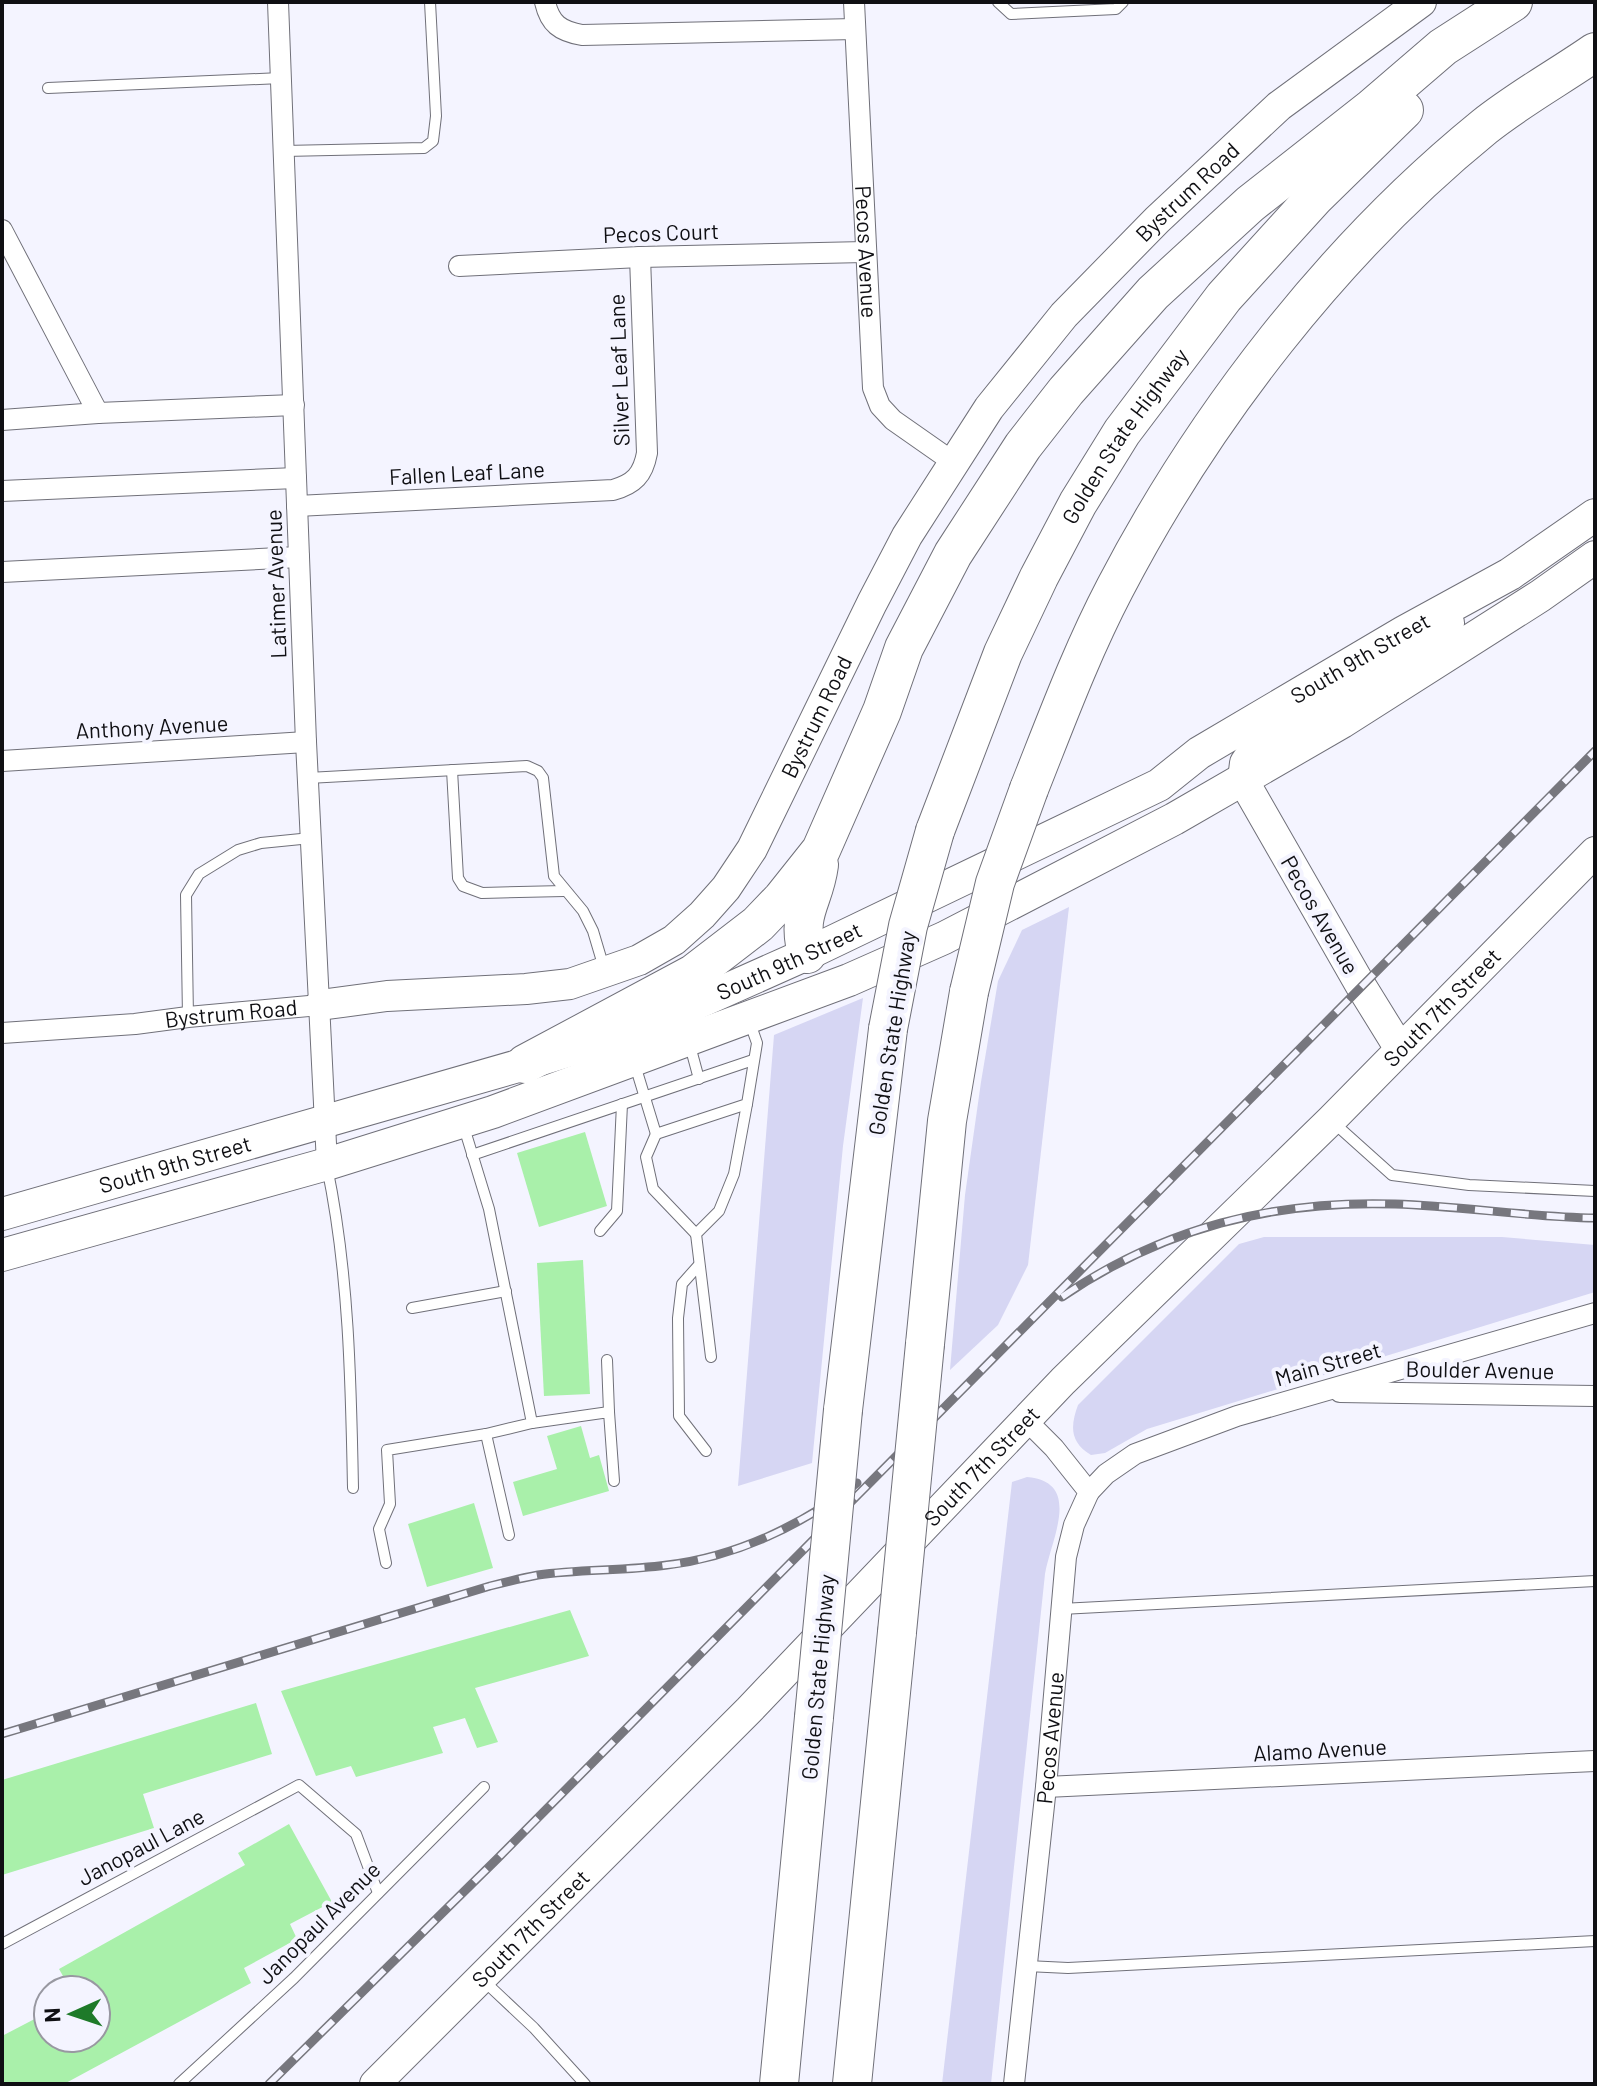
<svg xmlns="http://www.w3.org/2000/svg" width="1597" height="2086" font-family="Barlow,sans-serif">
	<rect width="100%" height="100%" fill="#f4f4ff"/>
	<g fill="#d6d6f3">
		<path d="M1069,907L1028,1265L998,1325L950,1370L965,1195L981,1082L998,981L1022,930Z"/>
		<path d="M863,998L843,1146L812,1463L738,1486L774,1035Z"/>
		<path d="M1264,1237H1502L1595,1245V1292L1147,1429L1105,1453L1091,1455C1070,1442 1070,1427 1078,1405L1239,1244Z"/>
		<path d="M1027,1477C1083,1482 1051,1539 1045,1574L991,2084H942L1012,1482Z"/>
	</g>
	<g fill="#a9f0aa">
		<path d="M585,1132L607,1206L539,1227L517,1153Z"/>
		<path d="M583,1260L590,1394L544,1396L537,1263Z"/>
		<path d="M581,1426L590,1458L599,1455L609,1491L523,1516L513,1482L557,1469L547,1436Z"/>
		<path d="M474,1503L493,1568L427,1587L408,1524Z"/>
		<path d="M570,1610L589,1656L475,1688L498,1742L477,1748L465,1718L433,1727L443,1753L356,1777L351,1766L316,1776L281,1691Z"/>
		<path d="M256,1703L272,1754L143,1794L154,1828L2,1875V1780Z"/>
		<path d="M289,1824L332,1902L290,1924L297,1939L244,1968L251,1983L64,2084H2V2036L48,2012V2038H96V1990H71L59,1969L245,1865L238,1853Z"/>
	</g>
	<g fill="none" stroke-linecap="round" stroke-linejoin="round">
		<defs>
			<g id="lane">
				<path d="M998,2L1011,14L1116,9L1123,2"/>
				<path d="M48,88L281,78"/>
				<path d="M284,151L424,148L433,141L436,116L430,2"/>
				<path d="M452,770L458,878L463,886L482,893L564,891"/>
				<path d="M308,778L527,766L538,771L543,778L554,876L583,911L593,931L604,968"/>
				<path d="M188,1017L186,895L199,874L238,850L261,843L311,838"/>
				<path d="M689,1042L699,1079"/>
				<path d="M635,1065L656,1134L747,1104L757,1043L750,1023"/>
				<path d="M1334,1123L1392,1175L1469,1185L1595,1191"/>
				<path d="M656,1134L646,1157L653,1189L696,1234"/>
				<path d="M472,1155L753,1060"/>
				<path d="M327,1167C349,1272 351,1382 353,1488"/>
				<path d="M600,1231L617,1211L622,1104"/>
				<path d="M698,1266L682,1284L678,1318L679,1416L706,1451"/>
				<path d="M412,1308L506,1291"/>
				<path d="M711,1357L696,1234L719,1211L734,1174L747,1104"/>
				<path d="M607,1360L609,1412"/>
				<path d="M532,1423L609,1412L614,1481"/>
				<path d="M486,1434L509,1535"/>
				<path d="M386,1563L379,1529L390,1504L387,1450L486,1434L532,1423L489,1209L463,1124"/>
				<path d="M1061,1609L1595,1581"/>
				<path d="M2,1944L299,1785L356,1834L378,1893"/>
				<path d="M1027,1966L1068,1968L1595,1941"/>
				<path d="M484,1981L534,2028L585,2084"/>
				<path d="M179,2084L294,1978L484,1787"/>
			</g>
			<g id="street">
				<path d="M278,2L306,742L327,1164"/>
				<path d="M545,2C550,24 560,31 582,35L855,29"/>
				<path id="s1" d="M854,2L873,388L880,406L893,420L953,462"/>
				<path d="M2,230L98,413"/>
				<path d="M459,266L640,257L865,252"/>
				<path d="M2,420L98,413L294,405"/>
				<path d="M2,491L296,478"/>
				<path d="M297,506L613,490C634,484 643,475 647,453L640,257"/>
				<path d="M2,572L299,557"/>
				<path d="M2,761L306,742"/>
				<path id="s2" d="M2,1033L135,1024L188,1017L320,1005"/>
				<path d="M1340,1392L1595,1396"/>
				<path d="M1089,1492L1106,1474L1135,1454L1237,1416L1595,1313"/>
				<path d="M1046,1787L1595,1761"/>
				<path id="s3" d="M1014,2084L1046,1787L1066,1557L1074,1525L1089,1492L1054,1448L1026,1420"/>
			</g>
			<g id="secondary">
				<path id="s4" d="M320,1005L387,996L526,989L570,984L639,960L674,940L702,915L726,888L752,849L872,603L907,536L989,408L1064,315L1157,220L1279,106L1421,2"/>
				<path d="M1400,1049L1361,986L1243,780L1245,763L1253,751L1377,675L1405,651L1449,623"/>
				<path id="s5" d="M375,2084L749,1710L1063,1381L1331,1120L1595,852"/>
			</g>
			<g id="primary">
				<path id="s6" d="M2,1214L525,1064L641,1028L807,954L1159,785L1199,753L1404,632L1510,574L1595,515"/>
				<path d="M2,1255L327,1164L493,1112L849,980L944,938L1174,819L1342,722L1540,596L1595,557"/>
			</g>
			<g id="highway">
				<path d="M1029,789C1056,721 1081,653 1115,588C1204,417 1334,249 1484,127C1519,99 1559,77 1595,52"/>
				<path id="s7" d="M935,831L1003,653L1039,577L1078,503L1122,432L1224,297L1314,198L1404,110"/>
				<path d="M807,954C796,912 814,903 819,865"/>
				<path d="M525,1064L693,974L758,924L782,899L821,850L882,711L904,648L953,554L1023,446L1066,391L1153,293L1250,204L1372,108L1443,47L1513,2"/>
				<path d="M925,1344L947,1121L969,992"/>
				<path d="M843,1410L888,1029"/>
				<path d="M779,2084L814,1717"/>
				<path d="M852,2084L897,1632"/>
			</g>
		</defs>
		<use href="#lane" stroke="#707079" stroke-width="12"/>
		<use href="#street" stroke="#707079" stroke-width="22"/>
		<use href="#secondary" stroke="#707079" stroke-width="32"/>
		<use href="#primary" stroke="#707079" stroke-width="34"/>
		<use href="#highway" stroke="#707079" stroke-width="40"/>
		<use href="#lane" stroke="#fff" stroke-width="10"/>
		<use href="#street" stroke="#fff" stroke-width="20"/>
		<use href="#secondary" stroke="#fff" stroke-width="30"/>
		<use href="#primary" stroke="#fff" stroke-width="32"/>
		<use href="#highway" stroke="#fff" stroke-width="38"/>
		<defs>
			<g id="rail">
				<path d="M1062,1297C1163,1228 1273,1200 1395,1204C1462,1206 1528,1217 1595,1218"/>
				<path d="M2,1734L490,1586C506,1582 522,1578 538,1575C580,1569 624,1571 667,1565C736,1557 802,1525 857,1483"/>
				<path d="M269,2084L498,1858L1595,751"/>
			</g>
		</defs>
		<use href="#rail" stroke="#77777e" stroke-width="9"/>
		<use href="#rail" stroke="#f4f4ff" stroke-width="6" stroke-dasharray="18" stroke-linecap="butt"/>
		<defs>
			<g id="highway-bridge">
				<path d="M969,992L995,883L1029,789"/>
				<path d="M888,1029L908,926L935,831"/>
				<path d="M897,1632L925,1344"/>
				<path d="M814,1717L843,1410"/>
			</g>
		</defs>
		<use href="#highway-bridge" stroke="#707079" stroke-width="40" stroke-linecap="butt"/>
		<use href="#highway-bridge" stroke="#fff" stroke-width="38"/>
	</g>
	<g text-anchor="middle" stroke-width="8" stroke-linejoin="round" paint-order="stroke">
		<g font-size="22" fill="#0f0f13" stroke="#f4f4ff">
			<text dy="8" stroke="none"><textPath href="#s4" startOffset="1280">Bystrum Road</textPath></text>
			<text transform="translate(661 233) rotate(-2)" y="8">Pecos Court</text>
			<text dy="8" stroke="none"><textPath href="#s1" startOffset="250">Pecos Avenue</textPath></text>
			<text transform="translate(619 370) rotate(-92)" y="8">Silver Leaf Lane</text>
			<text dy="8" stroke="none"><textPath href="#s7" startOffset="440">Golden State Highway</textPath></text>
			<text transform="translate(467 473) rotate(-3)" y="8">Fallen Leaf Lane</text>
			<text transform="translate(276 584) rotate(-92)" y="8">Latimer Avenue</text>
			<text dy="8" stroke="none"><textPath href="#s6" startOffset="1476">South 9th Street</textPath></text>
			<text dy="8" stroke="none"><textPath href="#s4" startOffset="632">Bystrum Road</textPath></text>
			<text transform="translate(152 727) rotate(-3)" y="8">Anthony Avenue</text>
			<text transform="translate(1320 915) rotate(60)" y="8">Pecos Avenue</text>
			<text dy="8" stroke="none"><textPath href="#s6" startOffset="828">South 9th Street</textPath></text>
			<text dy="8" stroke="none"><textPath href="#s5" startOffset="1516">South 7th Street</textPath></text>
			<text dy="8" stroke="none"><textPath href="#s2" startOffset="230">Bystrum Road</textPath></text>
			<text transform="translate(892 1033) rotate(-81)" y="8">Golden State Highway</text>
			<text dy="8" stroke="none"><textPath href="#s6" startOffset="180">South 9th Street</textPath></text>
			<text transform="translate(1328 1364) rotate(-16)" y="8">Main Street</text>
			<text transform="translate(1480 1370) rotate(1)" y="8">Boulder Avenue</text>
			<text dy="8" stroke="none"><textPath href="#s5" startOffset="866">South 7th Street</textPath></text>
			<text transform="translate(818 1677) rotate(-85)" y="8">Golden State Highway</text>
			<text dy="8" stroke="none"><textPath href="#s3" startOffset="348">Pecos Avenue</textPath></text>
			<text transform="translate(1320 1750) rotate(-3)" y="8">Alamo Avenue</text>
			<text transform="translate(141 1847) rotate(-28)" y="8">Janopaul Lane</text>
			<text transform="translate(319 1923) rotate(-45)" y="8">Janopaul Avenue</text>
			<text dy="8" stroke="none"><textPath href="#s5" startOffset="220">South 7th Street</textPath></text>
		</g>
	</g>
	<rect width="1597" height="2086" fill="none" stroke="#0f0f13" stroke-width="8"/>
	<g transform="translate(72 2014) rotate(267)"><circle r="38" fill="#f4f4ff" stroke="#9898a1" stroke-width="2"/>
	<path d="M0-6L14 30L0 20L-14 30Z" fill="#1e7a29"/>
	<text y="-12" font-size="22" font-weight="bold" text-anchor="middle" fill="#0f0f13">N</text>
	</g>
</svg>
